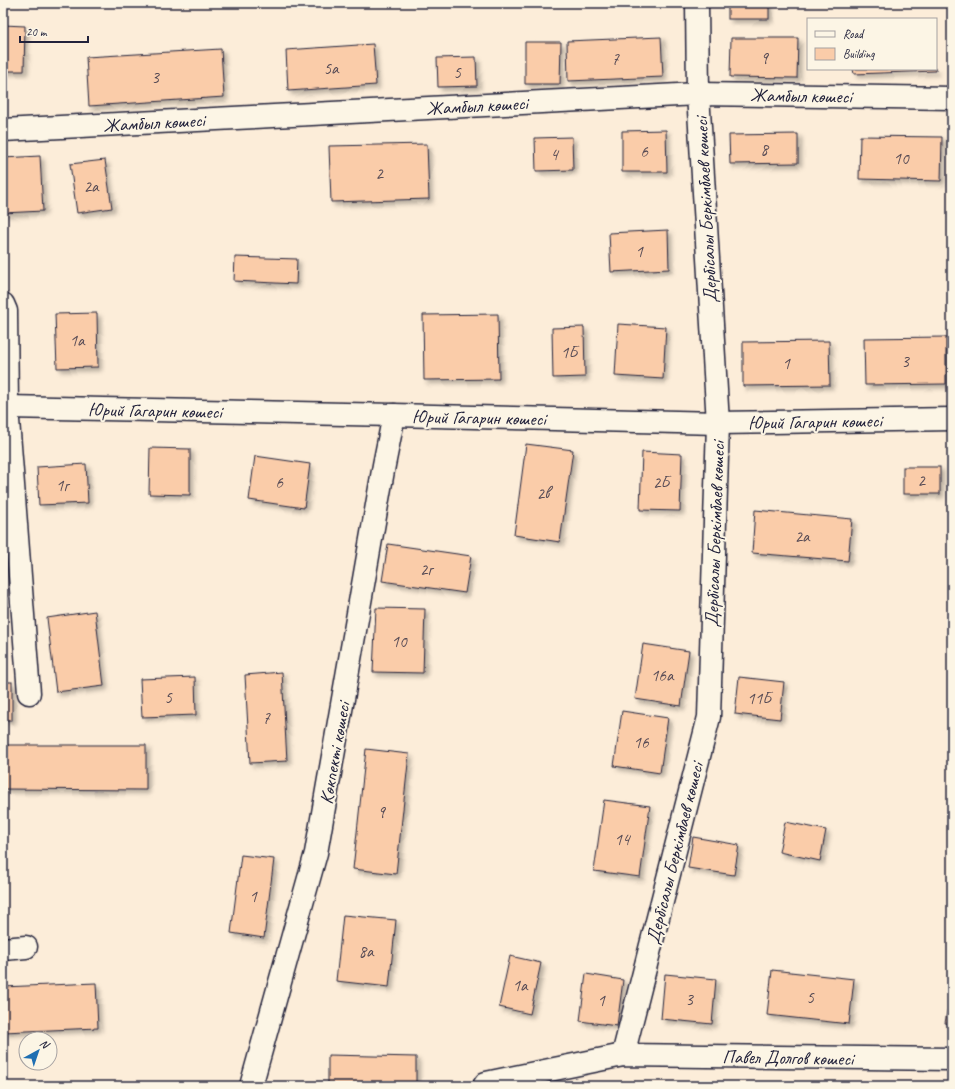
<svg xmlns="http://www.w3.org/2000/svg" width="955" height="1089" font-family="Caveat,sans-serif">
	<defs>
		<filter id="shadow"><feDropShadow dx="3.5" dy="3.5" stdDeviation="2" flood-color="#0004"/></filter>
	</defs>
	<rect width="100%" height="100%" fill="#fcedd9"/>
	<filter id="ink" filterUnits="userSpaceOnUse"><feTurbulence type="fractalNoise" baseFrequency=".025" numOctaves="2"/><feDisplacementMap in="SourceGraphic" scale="8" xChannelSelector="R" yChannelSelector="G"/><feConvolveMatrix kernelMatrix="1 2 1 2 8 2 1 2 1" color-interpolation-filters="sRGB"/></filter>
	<g filter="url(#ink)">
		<g fill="#facca9" stroke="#22223b" filter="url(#shadow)">
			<rect x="728" y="3" width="41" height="16"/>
			<path d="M3,25L25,26L24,71H3Z"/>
			<path d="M661,37L663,77L568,81L567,41Z"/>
			<path d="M731,38H798L797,78L730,77Z"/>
			<path d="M525,42H561L560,84H525Z"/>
			<path d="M373,44L376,85L288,91L286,50Z"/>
			<path d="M221,49L224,97L89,106L86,57Z"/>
			<path d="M476,57L477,86L438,87L437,58Z"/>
			<path d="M853,69H936V71L854,74Z"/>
			<path d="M666,130L667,172H622V131Z"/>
			<path d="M798,134V163L730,164L729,135Z"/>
			<path d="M860,136L942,137L941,181L859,179Z"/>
			<path d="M572,137L573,170L536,171L535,138Z"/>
			<path d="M427,144L429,199L331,202L329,146Z"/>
			<path d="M40,156L43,211L3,213V158Z"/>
			<path d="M105,160L112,208L77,213L70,164Z"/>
			<path d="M668,230L669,269L611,272L609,233Z"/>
			<path d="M235,257L297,259L296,284L234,281Z"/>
			<path d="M97,313L98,367L57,368L55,314Z"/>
			<path d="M498,314L499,379L424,380L423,315Z"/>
			<path d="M618,324L666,327L663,379L615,376Z"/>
			<path d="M584,327L585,377L553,378L552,328Z"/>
			<path d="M946,337V384L865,385L864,338Z"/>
			<path d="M829,341L830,385L743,386V342Z"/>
			<path d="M526,444L573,450L560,542L514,535Z"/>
			<path d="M150,448L190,449V495L149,494Z"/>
			<path d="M642,452L682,454L680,511L640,510Z"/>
			<path d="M255,456L310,464L304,508L249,500Z"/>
			<path d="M86,464L88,503L39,505L37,467Z"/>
			<rect x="903" y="467" width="37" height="27"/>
			<path d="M755,510L852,519L848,561L752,553Z"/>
			<path d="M388,544L471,556L465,593L382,581Z"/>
			<path d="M952,573V601H948Z"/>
			<path d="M376,608L425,609L423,673L373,672Z"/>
			<path d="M95,611L104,686L56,692L47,618Z"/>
			<path d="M643,644L689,651L681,706L635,699Z"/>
			<path d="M282,672L287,761L250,763L245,675Z"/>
			<path d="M195,677L196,715L142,717L140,679Z"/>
			<path d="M739,677L784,682L780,719L735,714Z"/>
			<rect x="3" y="682" width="9" height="38"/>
			<path d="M622,711L668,718L660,773L614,766Z"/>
			<path d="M3,745H146V790L3,789Z"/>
			<path d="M366,749L409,754L396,874L353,869Z"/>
			<path d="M604,800L650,806L640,877L594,871Z"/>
			<path d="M785,822L826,830L820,861L779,852Z"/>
			<path d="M693,837L739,845L734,875L688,868Z"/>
			<path d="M241,855L274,859L264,938L231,933Z"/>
			<path d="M343,915L396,920L389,987L336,981Z"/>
			<path d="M510,956L541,963L530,1014L499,1007Z"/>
			<path d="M772,970L854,979L849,1024L767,1015Z"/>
			<path d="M586,974L623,980L617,1026L580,1021Z"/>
			<path d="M665,974L716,979L712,1024L661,1019Z"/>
			<path d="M96,983L98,1028L3,1032V987Z"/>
			<path d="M950,996H952V1024L945,1023Z"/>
			<path d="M328,1055L416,1057V1086H328Z"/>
		</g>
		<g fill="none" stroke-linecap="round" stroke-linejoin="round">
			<defs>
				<g id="minor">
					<path d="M3,130L698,94L952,98"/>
					<path d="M3,304L6,311L7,407L29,693"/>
					<path d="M7,407L394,415L718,423L952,419"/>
					<path d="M3,949L26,947"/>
					<path d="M623,1055L709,717L718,423L698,94L697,3"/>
					<path d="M251,1086L316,853L384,465L394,415"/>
					<path d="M484,1086L486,1083L623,1055L952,1059"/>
				</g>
			</defs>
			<use href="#minor" stroke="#22223b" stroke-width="25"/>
			<use href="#minor" stroke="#fcf5e5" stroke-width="22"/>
		</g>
	</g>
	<g text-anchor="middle" stroke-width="4" stroke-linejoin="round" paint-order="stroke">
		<g font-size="17" fill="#584c56">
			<text x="764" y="64">9</text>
			<text x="615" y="65">7</text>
			<text x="331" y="74">5а</text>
			<text x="457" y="78">5</text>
			<text x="155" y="83">3</text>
			<text x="764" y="155">8</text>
			<text x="644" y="157">6</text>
			<text x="554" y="160">4</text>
			<text x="901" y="164">10</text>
			<text x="379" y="179">2</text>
			<text x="91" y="192">2а</text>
			<text x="639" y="257">1</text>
			<text x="77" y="346">1а</text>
			<text x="569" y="358">1Б</text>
			<text x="905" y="367">3</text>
			<text x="786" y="369">1</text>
			<text x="921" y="486">2</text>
			<text x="279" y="488">6</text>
			<text x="661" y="488">2Б</text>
			<text x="62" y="491">1г</text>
			<text x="543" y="499">2в</text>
			<text x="802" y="542">2а</text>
			<text x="426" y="575">2г</text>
			<text x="399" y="647">10</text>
			<text x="662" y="681">16а</text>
			<text x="168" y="703">5</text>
			<text x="759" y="704">11Б</text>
			<text x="266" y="724">7</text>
			<text x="641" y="748">16</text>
			<text x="381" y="818">9</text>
			<text x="622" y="845">14</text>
			<text x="253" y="902">1</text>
			<text x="366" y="957">8а</text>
			<text x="520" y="991">1а</text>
			<text x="810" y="1003">5</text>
			<text x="689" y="1005">3</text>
			<text x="601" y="1006">1</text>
		</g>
		<g font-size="19" fill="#22223b" stroke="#fcf5e5">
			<text transform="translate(801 95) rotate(1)" y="7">Жамбыл көшесі</text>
			<text transform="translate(477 105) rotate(-3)" y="7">Жамбыл көшесі</text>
			<text transform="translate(154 122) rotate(-3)" y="7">Жамбыл көшесі</text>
			<text transform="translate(705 210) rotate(-93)" y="7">Дербісалы Беркімбаев көшесі</text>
			<text transform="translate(155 410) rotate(1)" y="7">Юрий Гагарин көшесі</text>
			<text transform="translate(479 417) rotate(1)" y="7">Юрий Гагарин көшесі</text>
			<text transform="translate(815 421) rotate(-1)" y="7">Юрий Гагарин көшесі</text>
			<text transform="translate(714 534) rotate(-88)" y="7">Дербісалы Беркімбаев көшесі</text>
			<text transform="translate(334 753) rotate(-80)" y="7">Көкпекті көшесі</text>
			<text transform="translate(674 853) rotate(-76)" y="7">Дербісалы Беркімбаев көшесі</text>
			<text transform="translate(788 1057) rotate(1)" y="7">Павел Долгов көшесі</text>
		</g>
	</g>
	<rect width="955" height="1089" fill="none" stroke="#fcf5e5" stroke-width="16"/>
	<rect x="8" y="8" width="939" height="1073" fill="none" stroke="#22223b" stroke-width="1.5" filter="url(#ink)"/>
	<rect x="807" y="18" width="130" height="52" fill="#fcf5e5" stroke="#a5a1a1"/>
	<rect x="815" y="31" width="20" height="6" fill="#fcf5e5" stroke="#a5a1a1"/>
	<text x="843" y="38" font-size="12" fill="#22223b">Road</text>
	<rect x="815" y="48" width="20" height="12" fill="#facca9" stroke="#a5a1a1"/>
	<text x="843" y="58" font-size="12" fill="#22223b">Building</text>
	<g transform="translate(38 1051) rotate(40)"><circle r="19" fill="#fcf5e5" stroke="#a5a1a1"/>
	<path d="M0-3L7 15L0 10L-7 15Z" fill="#1f6fb2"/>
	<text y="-6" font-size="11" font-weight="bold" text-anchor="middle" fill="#22223b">N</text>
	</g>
	<path d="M20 36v6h68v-6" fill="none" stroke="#22223b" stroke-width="2"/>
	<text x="26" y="36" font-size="12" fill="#22223b" stroke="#fcf5e5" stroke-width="3" paint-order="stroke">20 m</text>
</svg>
